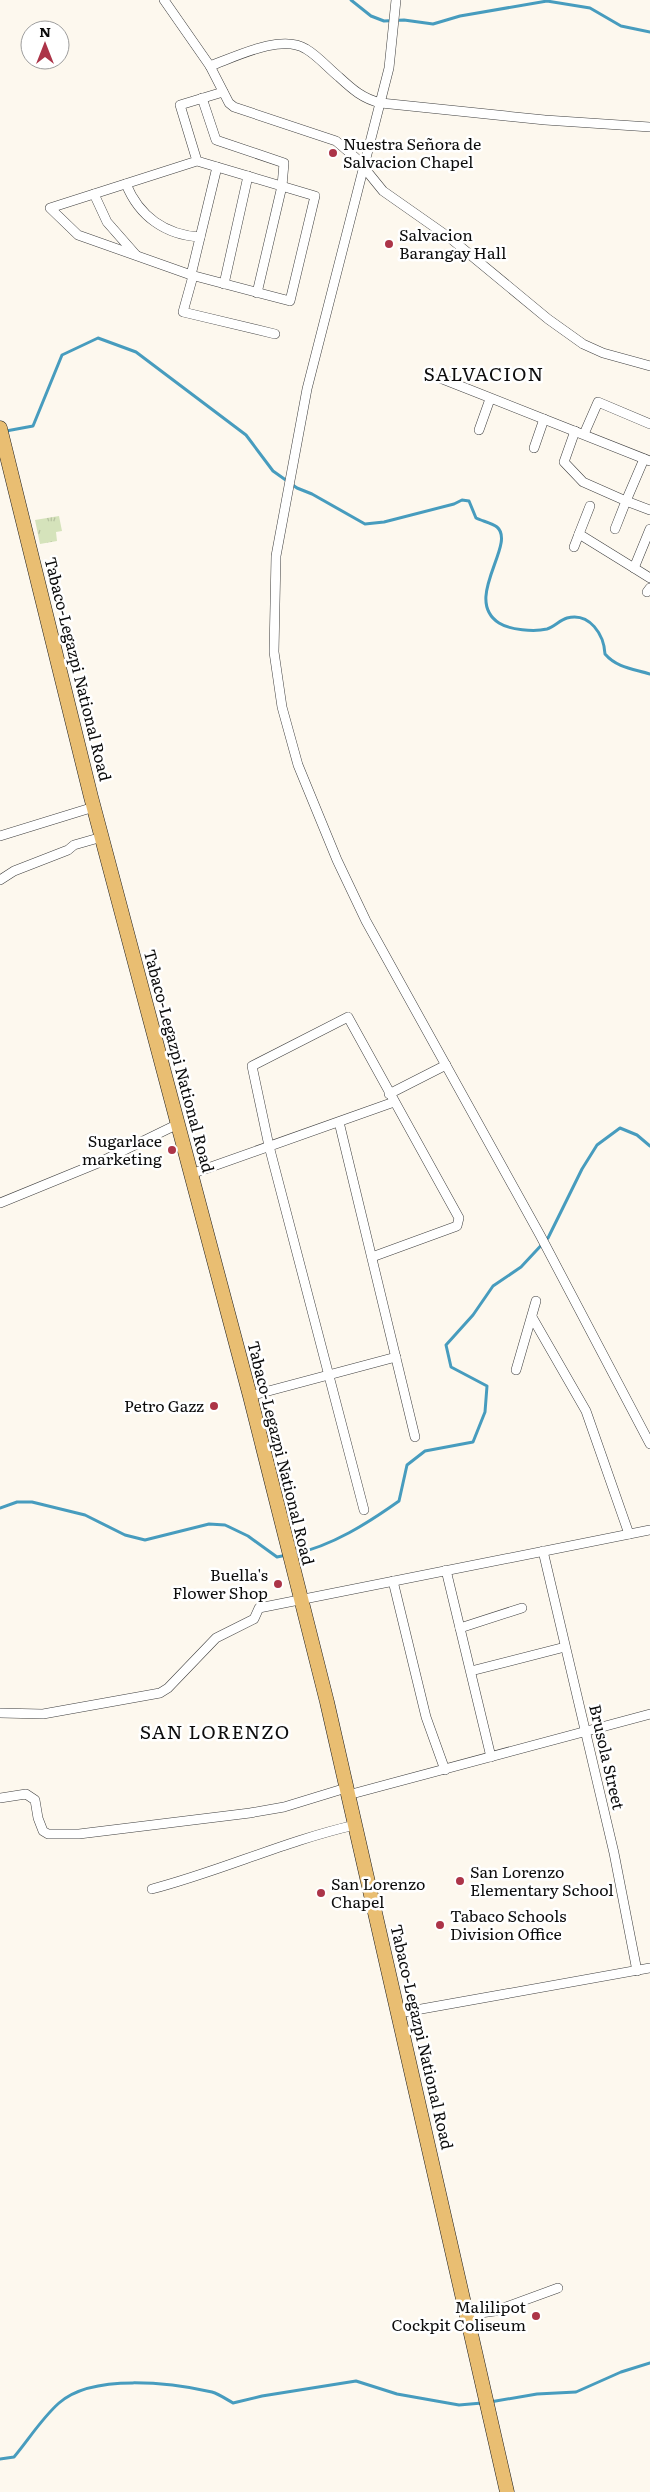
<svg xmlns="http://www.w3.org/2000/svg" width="650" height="2492" font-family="Literata,serif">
	<defs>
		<pattern id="grass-tufts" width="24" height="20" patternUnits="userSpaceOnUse" patternTransform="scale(1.25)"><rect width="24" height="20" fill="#d5e3bb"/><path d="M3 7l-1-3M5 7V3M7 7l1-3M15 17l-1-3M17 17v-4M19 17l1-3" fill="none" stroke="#b6c2a0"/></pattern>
	</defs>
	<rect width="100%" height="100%" fill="#fdf8ee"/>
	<path fill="url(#grass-tufts)" d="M59,516L62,531L56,532L57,541L40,544L35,520Z"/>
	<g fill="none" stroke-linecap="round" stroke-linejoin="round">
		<g stroke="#479cbe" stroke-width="3">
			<path d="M351,0L371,16L384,21L404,20L433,24L460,16L547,1L590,8L621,26L650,32"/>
			<path d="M6,431L33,426L62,355L98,338L136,352L246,435L273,471L297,488L312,494L365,524L384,522L454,504L462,500L469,501L476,518C482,521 492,523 497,527C517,544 462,599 499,623C510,630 534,632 547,629C554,627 560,620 567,618C590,612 604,635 605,654C617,668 634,669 650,674"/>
			<path d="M0,1508L17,1502H32L85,1515L125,1535L145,1540L209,1524L225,1525L248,1536L277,1557L287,1555"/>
			<path d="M294,1554C332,1546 368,1523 399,1501L407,1465L425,1451L473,1442L485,1412L487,1386L451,1367L446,1345L473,1315L493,1286L521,1267L548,1238L582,1169L597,1145L620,1128L637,1135L650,1146"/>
			<path d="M490,2402L537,2394L576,2392L621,2372L650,2363"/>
			<path d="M0,2459L14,2457C29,2439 42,2418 59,2403C92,2373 172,2383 212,2392C219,2394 226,2399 233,2403L262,2396L356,2381L397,2394L459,2405L482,2403"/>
		</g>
		<defs>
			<g id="street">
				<path d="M164,0L210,66L229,103L234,107L336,141L357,159L383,191L450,238L548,319L583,344L603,353L650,366"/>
				<path d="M396,0L389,68L307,389L276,556L274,652L282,707L298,765L337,860L366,921L540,1235L650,1444"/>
				<path d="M210,66C235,57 282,33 306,49C318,56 328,68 339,77C352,89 363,99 381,103L545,120L650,127"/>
				<path d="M202,98L216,140L284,163L282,186L257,293"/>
				<path d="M197,161L315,196L290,301L191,275L78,235L50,208L197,161L180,105L223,92"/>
				<path d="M126,184C139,216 165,235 200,237"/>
				<path d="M94,194L107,222L136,255"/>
				<path d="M191,275L217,167"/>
				<path d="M193,276L183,312L275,334"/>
				<path d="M224,284L248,176"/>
				<path d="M440,378L650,461"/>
				<path d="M479,430L490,399"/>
				<path d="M575,431L564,462L583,482L626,501L615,529"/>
				<path d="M584,434L598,402L650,424"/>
				<path d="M534,448L544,419"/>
				<path d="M644,459L626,501L650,510"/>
				<path d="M590,506L579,534L634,568L650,529"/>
				<path d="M574,547L579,534"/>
				<path d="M634,568L650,578"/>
				<path d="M647,592L650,588"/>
				<path d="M0,836L94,807"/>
				<path d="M0,880L14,871L68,850L74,845L102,837"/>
				<path d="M389,1094L446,1065"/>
				<path d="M339,1122L415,1437"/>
				<path d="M191,1174L394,1102"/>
				<path d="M0,1203L98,1163L178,1124"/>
				<path d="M532,1317L586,1411L629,1534"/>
				<path d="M516,1370L536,1301"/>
				<path d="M250,1396L396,1357"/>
				<path d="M364,1510L269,1146L252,1066L348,1017L459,1218L457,1226L372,1257"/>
				<path d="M543,1551L614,1853L637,1971"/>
				<path d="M446,1570L491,1757"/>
				<path d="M393,1581L426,1717L445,1770"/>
				<path d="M460,1628L522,1608"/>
				<path d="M471,1671L565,1647"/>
				<path d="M0,1713L43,1714L160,1693L168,1688L216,1638L254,1619L259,1608L650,1530"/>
				<path d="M348,1795L650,1714"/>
				<path d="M0,1798L26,1794L35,1800L38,1818L43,1831L48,1834H79L250,1813L284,1807L346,1788"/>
				<path d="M152,1889C221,1871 285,1841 355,1825"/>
				<path d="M399,2013L650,1968"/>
				<path d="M466,2315L495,2311L558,2288"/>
			</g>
			<path id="primary" d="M0,428L91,797L250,1396L327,1702L507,2492"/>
		</defs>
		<use href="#street" stroke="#3f3f3f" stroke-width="10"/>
		<use href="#primary" stroke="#1d1d1d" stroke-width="15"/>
		<use href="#street" stroke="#fff" stroke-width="9"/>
		<use href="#primary" stroke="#e9be72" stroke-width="14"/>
	</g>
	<g fill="#ac3448" stroke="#fff" stroke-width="2">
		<circle cx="333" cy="153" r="5"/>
		<circle cx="389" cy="244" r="5"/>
		<circle cx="172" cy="1150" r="5"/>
		<circle cx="214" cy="1406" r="5"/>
		<circle cx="278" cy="1584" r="5"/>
		<circle cx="460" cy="1881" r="5"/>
		<circle cx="321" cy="1893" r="5"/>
		<circle cx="440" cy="1925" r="5"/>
		<circle cx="536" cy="2316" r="5"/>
	</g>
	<g text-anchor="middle" stroke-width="5" stroke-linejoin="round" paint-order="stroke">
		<g font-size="16" fill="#0c0c0c" stroke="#fff" text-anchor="start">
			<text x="343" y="150">Nuestra Señora de<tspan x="343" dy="18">Salvacion Chapel</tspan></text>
			<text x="399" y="241">Salvacion<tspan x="399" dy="18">Barangay Hall</tspan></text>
			<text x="162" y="1147" text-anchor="end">Sugarlace<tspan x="162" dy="18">marketing</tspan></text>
			<text x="204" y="1412" text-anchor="end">Petro Gazz</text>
			<text x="268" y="1581" text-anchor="end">Buella's<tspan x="268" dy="18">Flower Shop</tspan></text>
			<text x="470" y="1878">San Lorenzo<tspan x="470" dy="18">Elementary School</tspan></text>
			<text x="331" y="1890">San Lorenzo<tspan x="331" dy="18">Chapel</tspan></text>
			<text x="450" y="1922">Tabaco Schools<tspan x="450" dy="18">Division Office</tspan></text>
			<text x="526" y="2313" text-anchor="end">Malilipot<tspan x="526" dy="18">Cockpit Coliseum</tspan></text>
		</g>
		<g font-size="16" fill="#0c0c0c" stroke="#fff">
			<text transform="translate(78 669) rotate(76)" y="6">Tabaco-Legazpi National Road</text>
			<text transform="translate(179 1061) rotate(75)" y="6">Tabaco-Legazpi National Road</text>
			<text transform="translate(281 1453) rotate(76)" y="6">Tabaco-Legazpi National Road</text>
			<text transform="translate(607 1757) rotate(77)" y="6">Brusola Street</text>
			<text transform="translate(422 2037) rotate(77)" y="6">Tabaco-Legazpi National Road</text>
		</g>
		<g font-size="19" letter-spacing="1" fill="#0c0c0c" stroke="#fff">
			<text x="484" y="381">SALVACION</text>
			<text x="215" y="1739">SAN LORENZO</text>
		</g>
	</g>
	<g transform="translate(45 45)"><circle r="24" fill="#ffffff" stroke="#9e9e9e"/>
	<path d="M0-4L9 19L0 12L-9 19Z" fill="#ac3448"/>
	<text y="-8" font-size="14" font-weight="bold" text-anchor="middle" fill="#0c0c0c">N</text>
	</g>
</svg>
